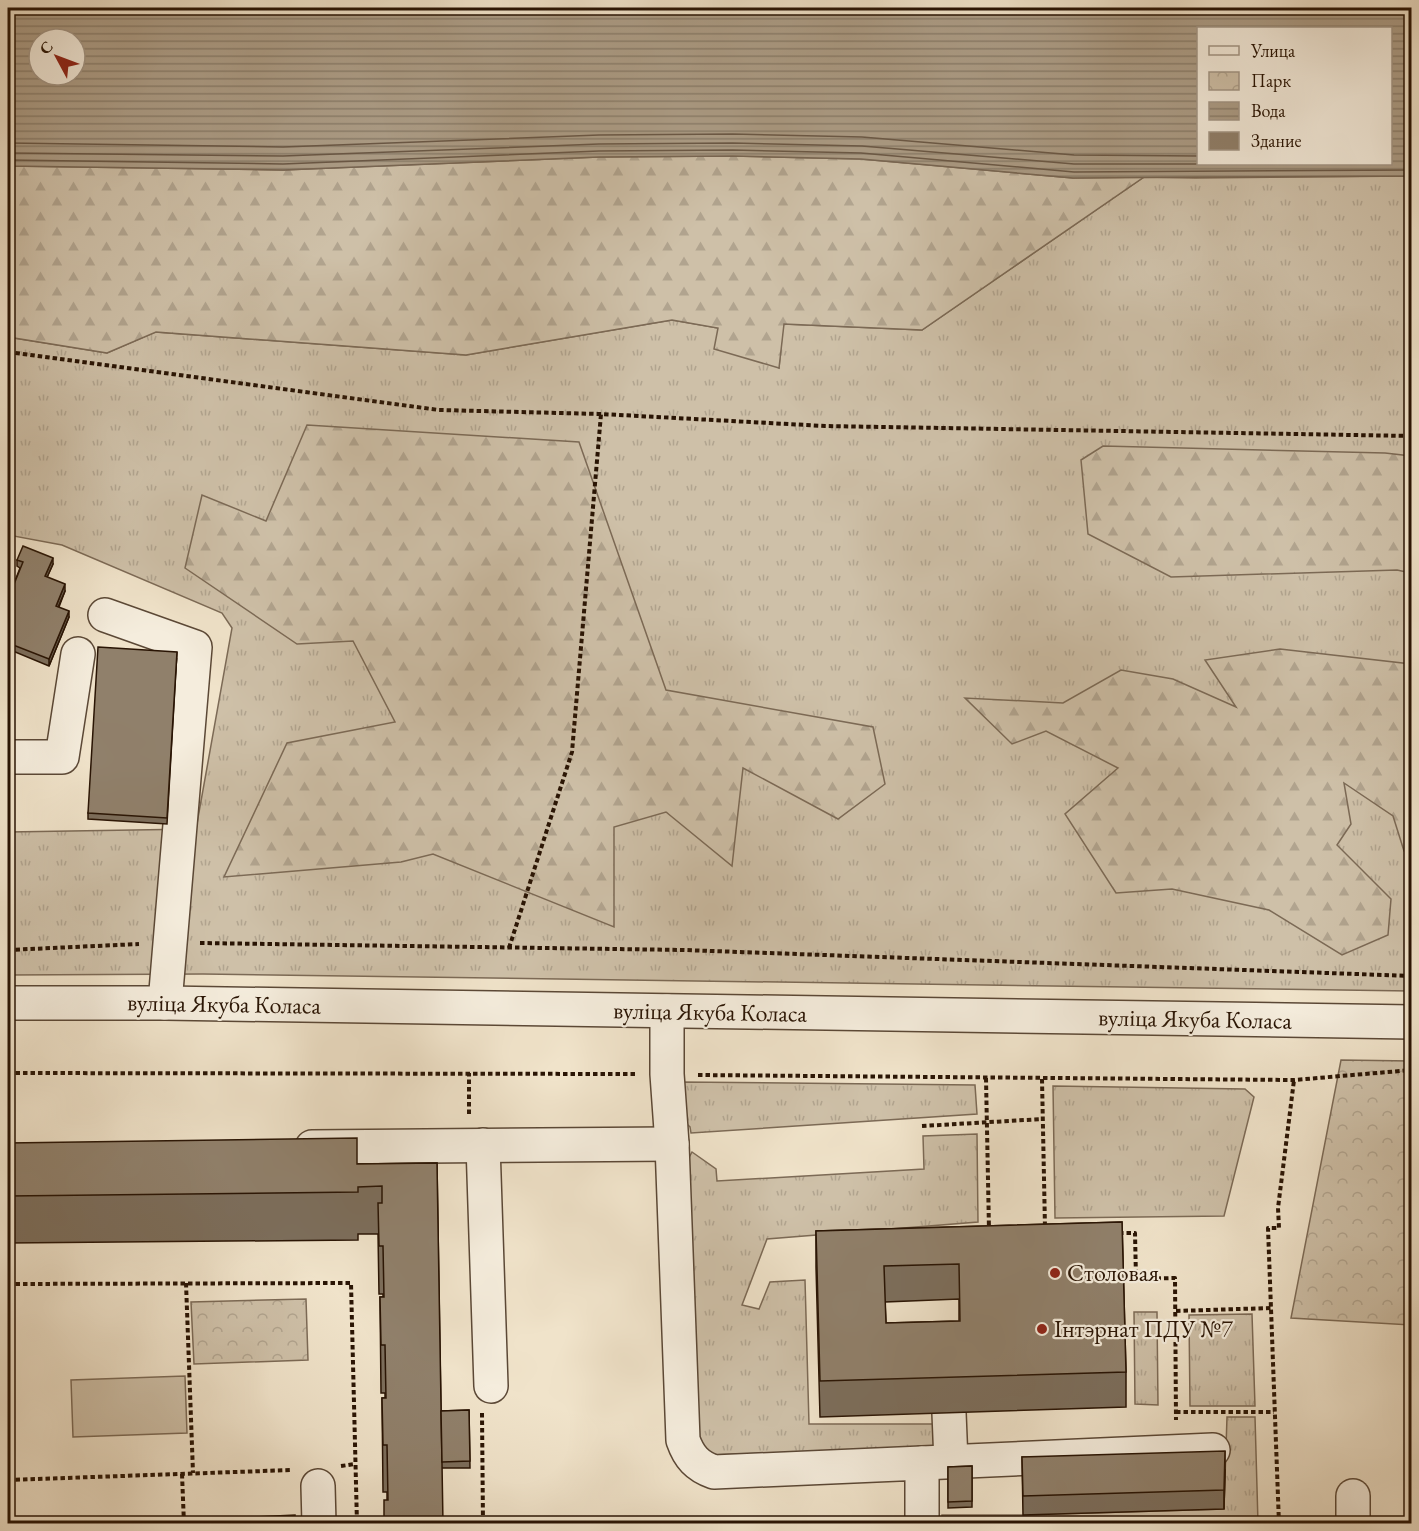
<svg xmlns="http://www.w3.org/2000/svg" width="1419" height="1531" font-family="'EB Garamond',serif">
	<defs>
		<pattern id="grass-tufts" width="24" height="20" patternUnits="userSpaceOnUse" patternTransform="scale(1.5)"><rect width="24" height="20" fill="#cec0a8"/><path d="M3 7l-1-3M5 7V3M7 7l1-3M15 17l-1-3M17 17v-4M19 17l1-3" fill="none" stroke="#b1a48f"/></pattern>
		<pattern id="forest-firs" width="22" height="20" patternUnits="userSpaceOnUse" patternTransform="scale(1.5)"><rect width="22" height="20" fill="#cec0a8"/><path d="M5 1l3.5 6h-7zM16 11l3.5 6h-7z" fill="#b1a48f"/></pattern>
		<pattern id="park-crowns" width="20" height="18" patternUnits="userSpaceOnUse" patternTransform="scale(1.5)"><rect width="20" height="18" fill="#cec0a8"/><path d="M2 6a3 3 0 1 1 6 0M12 15a3 3 0 1 1 6 0" fill="none" stroke="#b1a48f"/></pattern>
		<pattern id="water-rules" width="6" height="5" patternUnits="userSpaceOnUse" patternTransform="scale(1.5)"><rect width="6" height="5" fill="#ac9d87"/><path d="M0 2.5h6" fill="none" stroke="#8c7f6c"/></pattern>
	</defs>
	<rect width="100%" height="100%" fill="#f0e3ca"/>
	<filter id="stains"><feTurbulence type="fractalNoise" baseFrequency=".00333" numOctaves="4"/><feColorMatrix values="0 0 0 0 .2 0 0 0 0 .09 0 0 0 0 .02 0 0 0 .5 -.17"/></filter>
	<radialGradient id="worn" r=".72"><stop offset=".6" stop-color="#630" stop-opacity="0"/><stop offset="1" stop-color="#630" stop-opacity=".3"/></radialGradient>
	<g fill="url(#grass-tufts)" stroke="#7c6a56" stroke-width="1.5">
		<path d="M1411,176V991L203,974L8,975V832L196,829L232,628L222,613L62,545L8,535V337L107,353L155,332L466,355L672,320L718,328L779,368L783,324L922,330L1144,177L1195,178Z"/>
		<path d="M681,1082L975,1085L977,1114L691,1133L690,1127L680,1118Z"/>
		<path d="M1053,1086L1245,1089L1254,1097L1224,1216L1055,1218Z"/>
		<path d="M977,1134L978,1222L767,1239L742,1305L759,1309L770,1282L805,1280L809,1424H941L934,1448L707,1455L696,1437L684,1167L692,1152L716,1169L717,1181L924,1169L923,1136Z"/>
		<path d="M1134,1312H1157L1158,1405L1135,1404Z"/>
		<path d="M1252,1314L1255,1406H1190L1189,1315Z"/>
		<path d="M1227,1417H1255L1258,1523L942,1524V1515H1023L1224,1509Z"/>
	</g>
	<g fill="url(#forest-firs)" stroke="#7c6a56" stroke-width="1.5">
		<path d="M733,156L861,159L1073,178L1144,177L922,330L784,324L779,368L714,349L718,328L672,320L466,355L156,332L107,353L8,337V166L283,170L599,157Z"/>
		<path d="M307,425L579,442L666,690L873,727L885,784L838,819L743,768L732,866L666,812L614,827V927L433,854L401,862L224,877L287,743L395,722L353,641L297,644L185,568L202,495L266,521Z"/>
		<path d="M1103,446L1385,453L1411,456V573L1397,570L1171,577L1088,534L1081,460Z"/>
		<path d="M1280,649L1411,664V855L1404,851L1393,816L1344,783L1351,824L1337,845L1391,899L1388,935L1342,955L1269,910L1172,889L1116,893L1065,814L1118,768L1046,731L1012,744L965,698L1063,703L1121,670L1173,679L1236,707L1205,660Z"/>
	</g>
	<g fill="url(#park-crowns)" stroke="#7c6a56" stroke-width="1.5">
		<path d="M1341,1060L1411,1061V1325L1291,1318Z"/>
		<path d="M306,1299L308,1360L194,1364L191,1302Z"/>
	</g>
	<path fill="#cec0a8" stroke="#7c6a56" stroke-width="1.5" d="M185,1376L187,1433L73,1437L71,1380Z"/>
	<path fill="url(#water-rules)" stroke="#786653" stroke-width="1.5" fill-rule="evenodd" d="M8,8H1411V176L1073,178L861,159L733,156L599,157L283,170L8,166ZM1198,28H1390V164H1198ZM39,39H75V75H39Z"/>
	<g fill="none" stroke-linecap="round" stroke-linejoin="round">
		<g stroke="#6a5846" stroke-width="1.5">
			<path d="M8,143L283,147L599,135L733,134L862,137L1074,155L1198,156"/>
			<path d="M8,153L283,156L599,144L733,143L862,146L1074,164H1322"/>
			<path d="M8,160L283,164L599,151L733,150L861,153L1074,172L1412,170"/>
		</g>
		<defs>
			<g id="minor">
				<path d="M105,615L195,647L165,1003"/>
				<path d="M8,757H62L78,654"/>
				<path d="M8,1003H165L1412,1022"/>
				<path d="M667,1011V1074L672,1144L683,1440C689,1457 697,1466 714,1472L922,1463V1524"/>
				<path d="M483,1145L491,1386"/>
				<path d="M312,1147L672,1144"/>
				<path d="M949,1413L951,1462"/>
				<path d="M922,1463L1213,1450"/>
				<path d="M318,1486L319,1524"/>
				<path d="M1353,1496V1524"/>
			</g>
		</defs>
		<use href="#minor" stroke="#5b4836" stroke-width="36"/>
		<g stroke="#291404" stroke-width="4" stroke-dasharray="4.5 3" stroke-linecap="butt">
			<path d="M8,352L439,410L601,414L825,426L1412,436"/>
			<path d="M200,943L684,950L1412,976"/>
			<path d="M509,948L572,752L601,414"/>
			<path d="M8,950L139,944"/>
			<path d="M8,1073L637,1074"/>
			<path d="M698,1075L1294,1080L1412,1070"/>
			<path d="M986,1078L989,1230"/>
			<path d="M1042,1079L1045,1228"/>
			<path d="M469,1114V1073"/>
			<path d="M922,1126L1043,1119"/>
			<path d="M1119,1233H1135L1136,1279L1175,1278L1176,1420"/>
			<path d="M186,1283L193,1473"/>
			<path d="M8,1284L351,1283L357,1524"/>
			<path d="M1176,1311L1271,1308"/>
			<path d="M1176,1412H1274"/>
			<path d="M482,1413L483,1524"/>
			<path d="M341,1466L355,1464"/>
			<path d="M182,1474L184,1524"/>
			<path d="M8,1480L292,1470"/>
			<path d="M1279,1524L1268,1228H1279L1278,1208L1294,1080"/>
		</g>
		<use href="#minor" stroke="#f5eddd" stroke-width="33"/>
	</g>
	<g fill="#7c6e5c" stroke="#291404" stroke-width="1.5" fill-rule="evenodd">
		<path d="M17,560L53,564L47,577L65,591L59,607L69,617L49,666L8,649V599L20,568L17,566Z"/>
		<path d="M177,652L167,824L88,819V813Z"/>
		<path d="M8,1143L357,1164L437,1163L441,1411L469,1410L470,1468H442L387,1500V1492H383L382,1398H385V1393H381L380,1297H383V1294H379L378,1234H358V1240L8,1243Z"/>
		<path d="M1122,1222L1126,1372V1407L820,1417L816,1267V1231ZM959,1299V1321L886,1323L885,1302Z"/>
		<path d="M1022,1457L1225,1470L1224,1509L1023,1515Z"/>
		<path d="M972,1466V1507L948,1508V1467Z"/>
	</g>
	<g fill="#655a4b" stroke="#291404" stroke-width="1.5">
		<path d="M53,558V564L45,582V576Z"/>
		<path d="M65,584V591L56,612V606Z"/>
		<path d="M69,611V617L49,666V659Z"/>
		<path d="M1225,1451V1470L1224,1509V1490Z"/>
	</g>
	<g fill="#90806b" stroke="#291404" stroke-width="1.5" fill-rule="evenodd">
		<path d="M23,546L53,558L45,576L65,584L56,606L69,611L49,659L8,643V599L23,562L17,560Z"/>
		<path d="M98,647L177,652L167,818L88,813Z"/>
		<path d="M357,1138V1164L437,1163L443,1524H384V1500H388L387,1445H383L382,1398H386L385,1345H381L380,1297H384L383,1246H379L378,1203H382V1186L358,1187V1192L8,1196V1143Z"/>
		<path d="M1122,1222L1126,1372L820,1381L816,1231ZM959,1264L960,1321L886,1323L884,1266Z"/>
		<path d="M469,1410L470,1461L442,1462L441,1411Z"/>
		<path d="M1225,1451L1224,1490L1023,1496L1022,1457Z"/>
		<path d="M972,1466V1501L948,1502V1467Z"/>
		<path d="M295,1515V1524H254V1517Z"/>
	</g>
	<g fill="#8f2418" stroke="#f5eddd" stroke-width="2">
		<circle cx="1055" cy="1273" r="6"/>
		<circle cx="1042" cy="1329" r="6"/>
	</g>
	<g text-anchor="middle" stroke-width="4.5" stroke-linejoin="round" paint-order="stroke">
		<g font-size="24" fill="#291404" stroke="#f5eddd">
			<text transform="translate(224 1004) rotate(1)" y="8">вуліца Якуба Коласа</text>
			<text transform="translate(710 1012) rotate(1)" y="8">вуліца Якуба Коласа</text>
			<text transform="translate(1195 1019) rotate(1)" y="8">вуліца Якуба Коласа</text>
		</g>
		<g font-size="24" fill="#291404" stroke="#f5eddd" text-anchor="start">
			<text x="1067" y="1281">Столовая</text>
			<text x="1054" y="1337">Інтэрнат ПДУ №7</text>
		</g>
	</g>
	<rect width="1419" height="1531" fill="none" stroke="#f0e3ca" stroke-width="30"/>
	<rect x="9" y="9" width="1401" height="1513" fill="none" stroke="#291404" stroke-width="3"/>
	<rect x="15" y="15" width="1389" height="1501" fill="none" stroke="#291404" stroke-width="1.5"/>
	<rect x="1197" y="27" width="195" height="138" fill="#f5eddd" stroke="#a39686" stroke-width="1.5"/>
	<rect x="1209" y="46" width="30" height="9" fill="#f5eddd" stroke="#a39686" stroke-width="1.5"/>
	<text x="1251" y="57" font-size="18" fill="#291404">Улица</text>
	<rect x="1209" y="72" width="30" height="18" fill="url(#park-crowns)" stroke="#a39686" stroke-width="1.5"/>
	<text x="1251" y="87" font-size="18" fill="#291404">Парк</text>
	<rect x="1209" y="102" width="30" height="18" fill="url(#water-rules)" stroke="#a39686" stroke-width="1.5"/>
	<text x="1251" y="117" font-size="18" fill="#291404">Вода</text>
	<rect x="1209" y="132" width="30" height="18" fill="#90806b" stroke="#a39686" stroke-width="1.5"/>
	<text x="1251" y="147" font-size="18" fill="#291404">Здание</text>
	<g transform="translate(57 57) rotate(311)"><circle r="28" fill="#f5eddd" stroke="#a39686" stroke-width="1.5"/>
	<path d="M0-4.5L10 22L0 15L-10 22Z" fill="#8f2418"/>
	<text y="-9" font-size="16" font-weight="bold" text-anchor="middle" fill="#291404">С</text>
	</g>
	<rect width="100%" height="100%" filter="url(#stains)"/>
	<rect width="100%" height="100%" fill="url(#worn)"/>
</svg>
